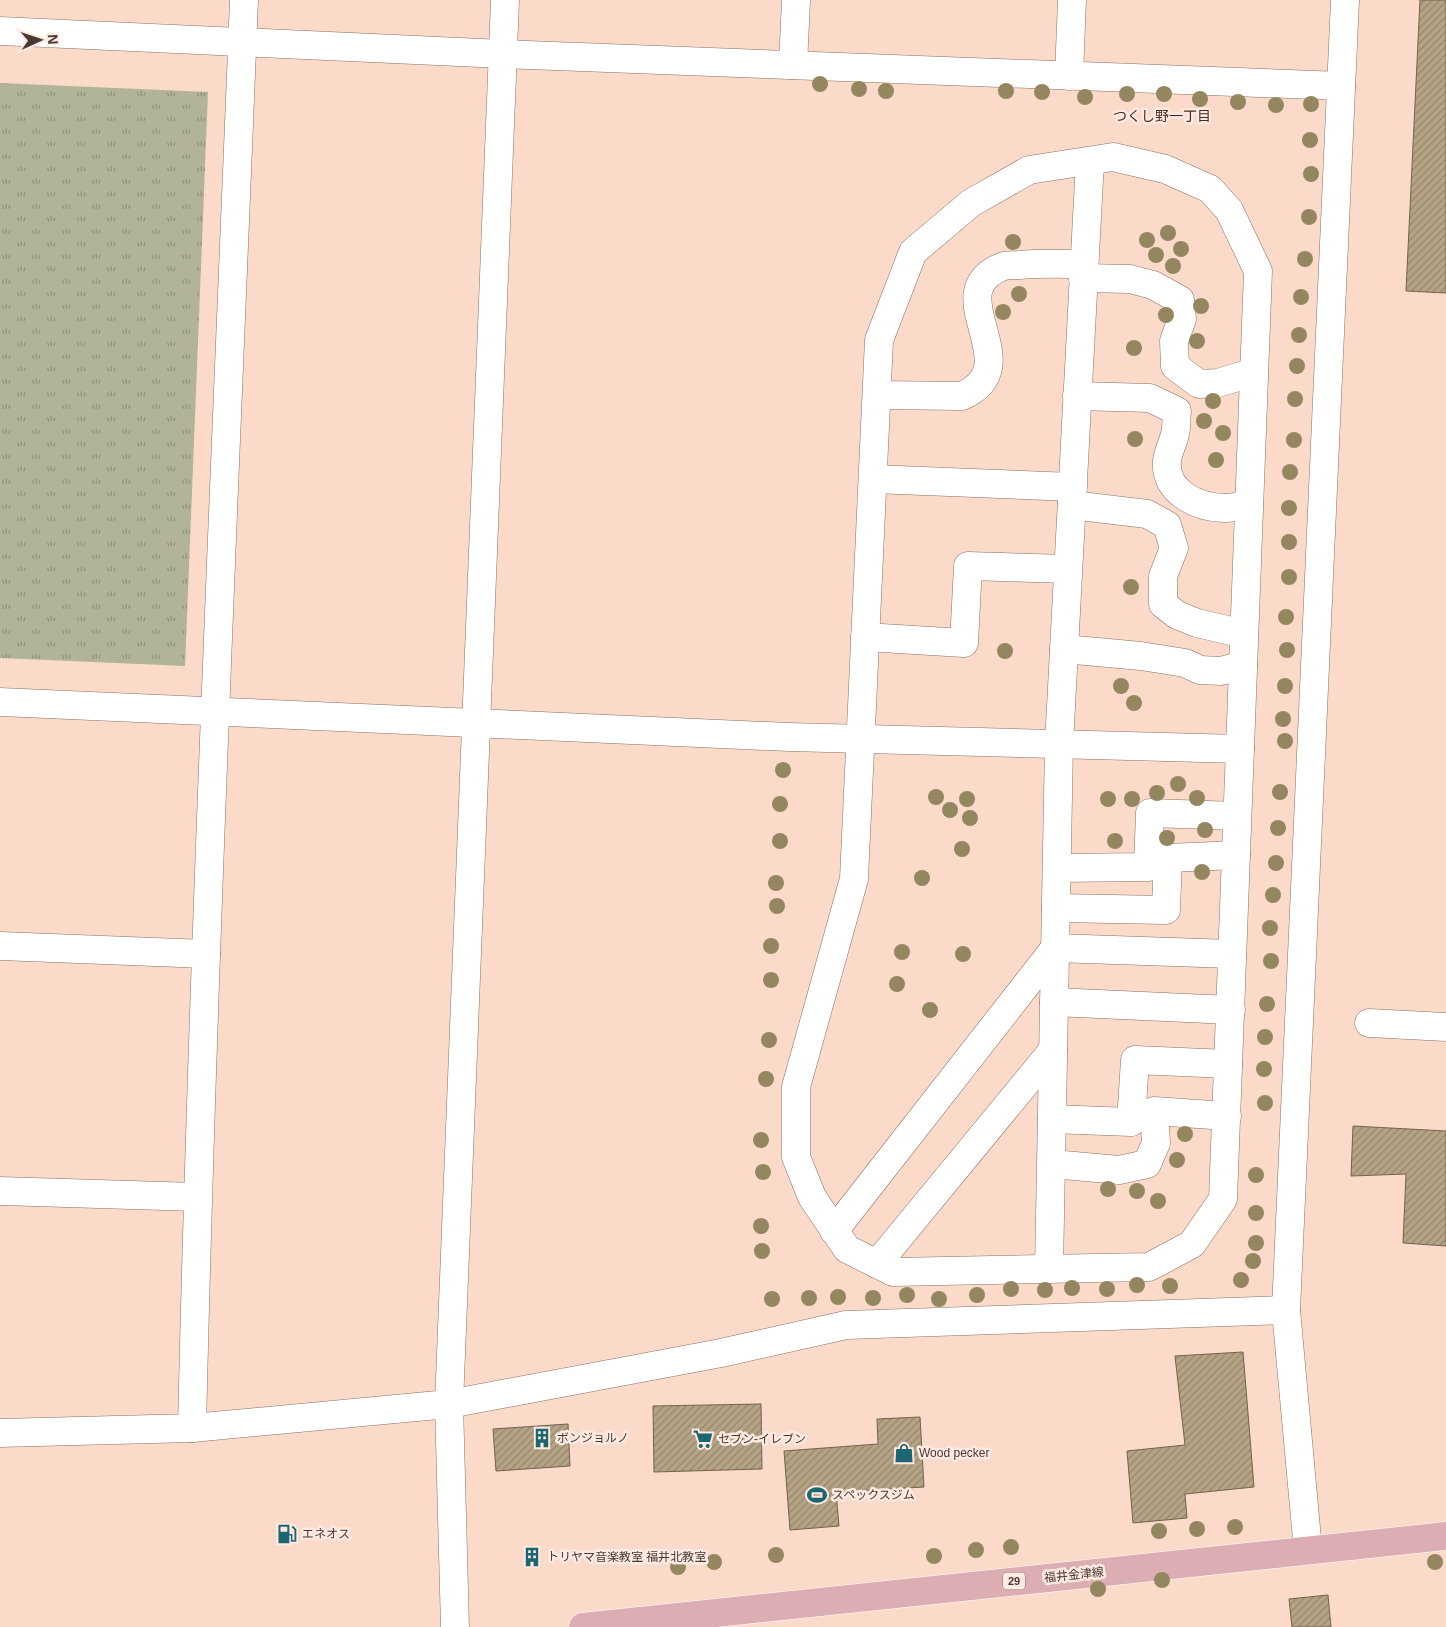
<svg xmlns="http://www.w3.org/2000/svg" width="1446" height="1627" font-family="Helvetica,'Noto Sans JP',sans-serif">
	<defs>
		<pattern id="park-tufts" width="24" height="20" patternUnits="userSpaceOnUse" patternTransform="scale(1.25)"><rect width="24" height="20" fill="#b1b498"/><path d="M3 7l-1-3M5 7V3M7 7l1-3M15 17l-1-3M17 17v-4M19 17l1-3" fill="none" stroke="#92937d"/></pattern>
		<pattern id="building-hatch" width="6" height="6" patternUnits="userSpaceOnUse" patternTransform="scale(1.25)"><rect width="6" height="6" fill="#b5a386"/><path d="M-1 1l2-2M0 6l6-6M5 7l2-2" fill="none" stroke="#95866e"/></pattern>
	</defs>
	<rect width="100%" height="100%" fill="#fbdaca"/>
	<path fill="url(#park-tufts)" d="M0,83L208,92L185,666L0,658Z"/>
	<g fill="url(#building-hatch)" stroke="#73634a">
		<path d="M1420,0H1446V293L1406,291Z"/>
		<path d="M1353,1126L1446,1131V1246L1403,1243L1406,1174L1351,1176Z"/>
		<path d="M1243,1352L1254,1487L1185,1494L1187,1518L1133,1523L1127,1451L1185,1445L1175,1356Z"/>
		<path d="M761,1404L762,1469L654,1472L653,1406Z"/>
		<path d="M920,1417L924,1487L836,1492L839,1526L790,1530L784,1451L878,1444L877,1419Z"/>
		<path d="M568,1424L570,1466L496,1471L493,1429Z"/>
		<path d="M1328,1595L1331,1627H1292L1289,1599Z"/>
	</g>
	<g fill="none" stroke-linecap="round" stroke-linejoin="round">
		<defs>
			<g id="minor">
				<path d="M0,31L503,54L1341,86"/>
				<path d="M793,65L796,0"/>
				<path d="M1069,76L1072,0"/>
				<path d="M1113,157L1165,169L1210,189L1229,210L1258,271L1223,1199L1192,1244L1149,1267L893,1272L847,1249L812,1197L796,1157V1087L854,879L879,340L913,252L971,203L1029,170Z"/>
				<path d="M1083,278L1130,279L1153,285L1180,300L1182,319L1174,341L1175,366L1199,384L1218,383L1254,372"/>
				<path d="M877,395L962,396C1032,365 934,292 1004,266C1008,265 1014,265 1019,265C1041,263 1063,264 1084,264"/>
				<path d="M1077,396L1150,398L1177,411C1176,419 1177,427 1175,434C1173,443 1168,452 1167,461C1164,493 1199,508 1226,508C1234,508 1242,505 1249,504"/>
				<path d="M873,479L1073,487"/>
				<path d="M1072,505L1147,514L1167,525L1174,548L1163,576V604L1177,615L1197,623L1244,634"/>
				<path d="M865,637L964,643L968,566L1068,569"/>
				<path d="M1064,649L1141,656L1185,663L1200,670L1221,671L1243,665"/>
				<path d="M0,702L789,737L1240,749"/>
				<path d="M1057,868L1148,867L1150,813L1237,816"/>
				<path d="M1056,908L1166,910L1168,858L1236,855"/>
				<path d="M0,946L206,954"/>
				<path d="M1054,1002L1231,1010"/>
				<path d="M1369,1023L1446,1027"/>
				<path d="M1052,1119L1131,1122L1135,1060L1228,1064"/>
				<path d="M1052,1164L1119,1170L1147,1164L1156,1143L1154,1111L1227,1116"/>
				<path d="M0,1191L197,1197"/>
				<path d="M834,1231L1055,948L1232,954"/>
				<path d="M877,1264L1053,1050"/>
				<path d="M1049,1269L1059,744L1090,161"/>
				<path d="M192,1428L449,1404L721,1353L846,1325L1286,1310"/>
				<path d="M0,1433L192,1428C203,951 225,476 244,0"/>
				<path d="M1308,1550L1286,1310L1345,0"/>
				<path d="M455,1627L449,1404L505,0"/>
			</g>
			<path id="major" d="M583,1627L1446,1536"/>
		</defs>
		<use href="#minor" stroke="#8c6f61" stroke-width="29"/>
		<use href="#major" stroke="#fff" stroke-width="29"/>
		<use href="#minor" stroke="#fff" stroke-width="28"/>
		<use href="#major" stroke="#dcadb2" stroke-width="28"/>
	</g>
	<g fill="#94865f">
		<circle cx="820" cy="84" r="8"/>
		<circle cx="859" cy="89" r="8"/>
		<circle cx="886" cy="91" r="8"/>
		<circle cx="1006" cy="91" r="8"/>
		<circle cx="1042" cy="92" r="8"/>
		<circle cx="1127" cy="94" r="8"/>
		<circle cx="1164" cy="94" r="8"/>
		<circle cx="1085" cy="97" r="8"/>
		<circle cx="1200" cy="99" r="8"/>
		<circle cx="1238" cy="102" r="8"/>
		<circle cx="1311" cy="104" r="8"/>
		<circle cx="1276" cy="105" r="8"/>
		<circle cx="1310" cy="140" r="8"/>
		<circle cx="1311" cy="174" r="8"/>
		<circle cx="1309" cy="217" r="8"/>
		<circle cx="1168" cy="233" r="8"/>
		<circle cx="1147" cy="240" r="8"/>
		<circle cx="1013" cy="242" r="8"/>
		<circle cx="1181" cy="249" r="8"/>
		<circle cx="1156" cy="255" r="8"/>
		<circle cx="1305" cy="259" r="8"/>
		<circle cx="1173" cy="266" r="8"/>
		<circle cx="1019" cy="294" r="8"/>
		<circle cx="1301" cy="297" r="8"/>
		<circle cx="1201" cy="306" r="8"/>
		<circle cx="1003" cy="312" r="8"/>
		<circle cx="1166" cy="315" r="8"/>
		<circle cx="1299" cy="335" r="8"/>
		<circle cx="1197" cy="341" r="8"/>
		<circle cx="1134" cy="348" r="8"/>
		<circle cx="1297" cy="366" r="8"/>
		<circle cx="1295" cy="399" r="8"/>
		<circle cx="1213" cy="401" r="8"/>
		<circle cx="1204" cy="421" r="8"/>
		<circle cx="1223" cy="433" r="8"/>
		<circle cx="1135" cy="439" r="8"/>
		<circle cx="1294" cy="440" r="8"/>
		<circle cx="1216" cy="460" r="8"/>
		<circle cx="1290" cy="472" r="8"/>
		<circle cx="1289" cy="508" r="8"/>
		<circle cx="1289" cy="542" r="8"/>
		<circle cx="1289" cy="577" r="8"/>
		<circle cx="1131" cy="587" r="8"/>
		<circle cx="1286" cy="617" r="8"/>
		<circle cx="1287" cy="650" r="8"/>
		<circle cx="1005" cy="651" r="8"/>
		<circle cx="1121" cy="686" r="8"/>
		<circle cx="1285" cy="686" r="8"/>
		<circle cx="1134" cy="703" r="8"/>
		<circle cx="1283" cy="719" r="8"/>
		<circle cx="1285" cy="741" r="8"/>
		<circle cx="783" cy="770" r="8"/>
		<circle cx="1178" cy="784" r="8"/>
		<circle cx="1280" cy="792" r="8"/>
		<circle cx="1157" cy="793" r="8"/>
		<circle cx="936" cy="797" r="8"/>
		<circle cx="1197" cy="798" r="8"/>
		<circle cx="967" cy="799" r="8"/>
		<circle cx="1108" cy="799" r="8"/>
		<circle cx="1132" cy="799" r="8"/>
		<circle cx="780" cy="804" r="8"/>
		<circle cx="950" cy="810" r="8"/>
		<circle cx="970" cy="818" r="8"/>
		<circle cx="1278" cy="828" r="8"/>
		<circle cx="1205" cy="830" r="8"/>
		<circle cx="1167" cy="838" r="8"/>
		<circle cx="780" cy="841" r="8"/>
		<circle cx="1115" cy="841" r="8"/>
		<circle cx="962" cy="849" r="8"/>
		<circle cx="1276" cy="863" r="8"/>
		<circle cx="1202" cy="872" r="8"/>
		<circle cx="922" cy="878" r="8"/>
		<circle cx="776" cy="883" r="8"/>
		<circle cx="1273" cy="895" r="8"/>
		<circle cx="777" cy="906" r="8"/>
		<circle cx="1270" cy="928" r="8"/>
		<circle cx="771" cy="946" r="8"/>
		<circle cx="902" cy="952" r="8"/>
		<circle cx="963" cy="954" r="8"/>
		<circle cx="1271" cy="961" r="8"/>
		<circle cx="771" cy="980" r="8"/>
		<circle cx="897" cy="984" r="8"/>
		<circle cx="1267" cy="1004" r="8"/>
		<circle cx="930" cy="1010" r="8"/>
		<circle cx="1265" cy="1037" r="8"/>
		<circle cx="769" cy="1040" r="8"/>
		<circle cx="1264" cy="1069" r="8"/>
		<circle cx="766" cy="1079" r="8"/>
		<circle cx="1265" cy="1103" r="8"/>
		<circle cx="1185" cy="1134" r="8"/>
		<circle cx="761" cy="1140" r="8"/>
		<circle cx="1177" cy="1160" r="8"/>
		<circle cx="763" cy="1172" r="8"/>
		<circle cx="1256" cy="1175" r="8"/>
		<circle cx="1108" cy="1189" r="8"/>
		<circle cx="1137" cy="1191" r="8"/>
		<circle cx="1158" cy="1201" r="8"/>
		<circle cx="1256" cy="1213" r="8"/>
		<circle cx="761" cy="1226" r="8"/>
		<circle cx="1256" cy="1243" r="8"/>
		<circle cx="762" cy="1251" r="8"/>
		<circle cx="1253" cy="1261" r="8"/>
		<circle cx="1241" cy="1280" r="8"/>
		<circle cx="1137" cy="1285" r="8"/>
		<circle cx="1170" cy="1286" r="8"/>
		<circle cx="1072" cy="1288" r="8"/>
		<circle cx="1011" cy="1289" r="8"/>
		<circle cx="1107" cy="1289" r="8"/>
		<circle cx="1045" cy="1290" r="8"/>
		<circle cx="907" cy="1295" r="8"/>
		<circle cx="977" cy="1295" r="8"/>
		<circle cx="838" cy="1297" r="8"/>
		<circle cx="809" cy="1298" r="8"/>
		<circle cx="873" cy="1298" r="8"/>
		<circle cx="772" cy="1299" r="8"/>
		<circle cx="939" cy="1299" r="8"/>
		<circle cx="1235" cy="1527" r="8"/>
		<circle cx="1197" cy="1529" r="8"/>
		<circle cx="1159" cy="1531" r="8"/>
		<circle cx="1011" cy="1547" r="8"/>
		<circle cx="976" cy="1550" r="8"/>
		<circle cx="776" cy="1555" r="8"/>
		<circle cx="934" cy="1556" r="8"/>
		<circle cx="714" cy="1562" r="8"/>
		<circle cx="1435" cy="1562" r="8"/>
		<circle cx="678" cy="1567" r="8"/>
		<circle cx="1162" cy="1580" r="8"/>
		<circle cx="1098" cy="1589" r="8"/>
	</g>
	<defs>
		<symbol id="building-bare" viewBox="-9 -9 18 18"><path d="M-4-6H4V6H1V3H-1V6H-4ZM-2.5-4.3h1.7v1.8h-1.7ZM.8-4.3h1.7v1.8H.8ZM-2.5-1h1.7V.8h-1.7ZM.8-1h1.7V.8H.8Z" fill="#1c6672" stroke="#ffeae1" stroke-width="2.5" paint-order="stroke"/></symbol>
		<symbol id="supermarket-bare" viewBox="-9 -9 18 18"><path d="M-6-5.5h2.5l.6 2H6L4.5 2H-2.5L-4.4-4H-6ZM-1.5 3.2a1.3 1.3 0 1 0 .1 0ZM3 3.2a1.3 1.3 0 1 0 .1 0Z" fill="#1c6672" stroke="#ffeae1" stroke-width="2.5" paint-order="stroke"/></symbol>
		<symbol id="shop-bare" viewBox="-9 -9 18 18"><path d="M-5-2.5h2.3a2.7 3.5 0 0 1 5.4 0H5L5.5 6h-11ZM-1.5-2.5h3a1.5 2.3 0 0 0-3 0Z" fill="#1c6672" stroke="#ffeae1" stroke-width="2.5" paint-order="stroke"/></symbol>
		<symbol id="stadium-bare" viewBox="-9 -9 18 18"><path d="M0-5a6.5 5 0 1 0 0 10a6.5 5 0 1 0 0-10ZM-3.5-1.8h7v3.6h-7Z" fill="#1c6672" stroke="#ffeae1" stroke-width="2.5" paint-order="stroke"/></symbol>
		<symbol id="fuel-bare" viewBox="-9 -9 18 18"><path d="M-5.5-6h7V0h2V4h1.3V-2.5L3-4.5l.8-.8L6-3V5H2.5V1h-1V6h-7ZM-4.2-4.7v3.2H.2V-4.7Z" fill="#1c6672" stroke="#ffeae1" stroke-width="2.5" paint-order="stroke"/></symbol>
	</defs>
	<g fill-rule="evenodd">
		<use href="#building-bare" x="528" y="1424" width="28" height="28"/>
		<use href="#supermarket-bare" x="689" y="1425" width="28" height="28"/>
		<use href="#shop-bare" x="890" y="1439" width="28" height="28"/>
		<use href="#stadium-bare" x="803" y="1481" width="28" height="28"/>
		<use href="#fuel-bare" x="273" y="1520" width="28" height="28"/>
		<use href="#building-bare" x="518" y="1543" width="28" height="28"/>
	</g>
	<g text-anchor="middle" stroke-width="5" stroke-linejoin="round" paint-order="stroke">
		<rect fill="#ffeae1" stroke="#7e6f68" stroke-width="1" x="1003" y="1572.5" width="22" height="17" rx="4"/>
		<g font-size="11" font-weight="bold" fill="#473a34">
			<text x="1014" y="1585">29</text>
		</g>
		<g font-size="12" fill="#473a34" stroke="#ffeae1" text-anchor="start">
			<text x="557" y="1442">ボンジョルノ</text>
			<text x="718" y="1443">セブン-イレブン</text>
			<text x="919" y="1457">Wood pecker</text>
			<text x="832" y="1499">スペックスジム</text>
			<text x="302" y="1538">エネオス</text>
			<text x="547" y="1561">トリヤマ音楽教室 福井北教室</text>
		</g>
		<g font-size="12" fill="#473a34" stroke="#ffeae1">
			<text transform="translate(1074 1575) rotate(-6)" y="4">福井金津線</text>
		</g>
		<g font-size="14" fill="#472d21" stroke="#ffeae1">
			<text x="1162" y="121">つくし野一丁目</text>
		</g>
	</g>
	<g transform="translate(40 40) rotate(87)" stroke="#ffeae1" stroke-width="4" paint-order="stroke">
	<path d="M0-4L9 19L0 12L-9 19Z" fill="#473a34"/>
	<text y="-8" font-size="14" font-weight="bold" text-anchor="middle" fill="#473a34">N</text>
	</g>
</svg>
